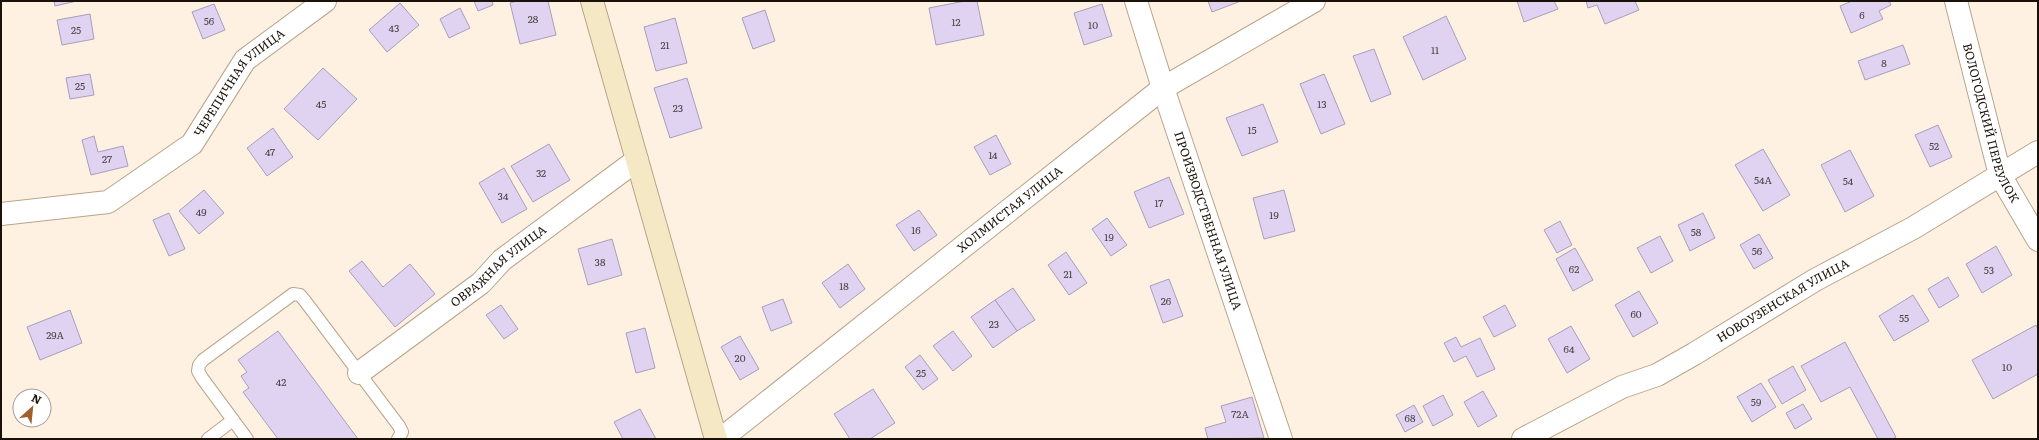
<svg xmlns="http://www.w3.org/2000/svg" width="2039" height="440" font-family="Literata,serif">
	<rect width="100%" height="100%" fill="#fff1e1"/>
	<g fill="#dfd3f1" stroke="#a99ebb">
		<path d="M54,1H77L55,6Z"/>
		<path d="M474,1H492L493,5L478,11Z"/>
		<path d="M517,1H548L556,35L520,44L510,3Z"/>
		<path d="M965,1H977L984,35L936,45L929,8Z"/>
		<path d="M1208,1H1241L1212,12Z"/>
		<path d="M1517,1H1554L1558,9L1524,22Z"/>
		<path d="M1586,1H1635L1639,10L1605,24L1597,5L1588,8Z"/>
		<path d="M1852,1H1889L1891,5L1879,11L1883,19L1851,33L1840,6Z"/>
		<path d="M400,3L419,25L387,52L369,30Z"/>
		<path d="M214,4L225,30L203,39L192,12Z"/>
		<path d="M1102,4L1112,36L1084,45L1074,13Z"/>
		<path d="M460,8L470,28L449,38L440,19Z"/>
		<path d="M765,10L775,41L753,49L742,18Z"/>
		<path d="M90,14L94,39L62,45L57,20Z"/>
		<path d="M1446,16L1466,59L1423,80L1403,37Z"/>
		<path d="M675,18L687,63L656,71L644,27Z"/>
		<path d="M1903,45L1910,64L1865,80L1858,61Z"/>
		<path d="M1374,49L1391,94L1371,102L1353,56Z"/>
		<path d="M323,68L357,99L318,140L284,109Z"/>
		<path d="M90,74L94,95L70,99L66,78Z"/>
		<path d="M1324,74L1345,124L1321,134L1300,84Z"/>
		<path d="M687,78L702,128L670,138L654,88Z"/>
		<path d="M1263,104L1278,142L1242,156L1226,118Z"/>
		<path d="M1938,125L1952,157L1930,167L1915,135Z"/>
		<path d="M273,128L293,157L267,176L247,148Z"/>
		<path d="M996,135L1011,164L990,175L974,147Z"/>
		<path d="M94,136L98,152L123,146L128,166L91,175L82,140Z"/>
		<path d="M549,144L570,180L533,202L511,166Z"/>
		<path d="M1763,149L1790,195L1763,211L1735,165Z"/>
		<path d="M1850,150L1874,196L1845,212L1821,165Z"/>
		<path d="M504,168L527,209L502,223L479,183Z"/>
		<path d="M1169,177L1184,214L1149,228L1134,192Z"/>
		<path d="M204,190L224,213L199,234L179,211Z"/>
		<path d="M1284,190L1295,231L1264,239L1253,198Z"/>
		<path d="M919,210L937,235L914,251L896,225Z"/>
		<path d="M169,213L185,249L169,256L153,220Z"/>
		<path d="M1703,213L1715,238L1690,251L1678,225Z"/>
		<path d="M1107,218L1127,245L1111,256L1092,229Z"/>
		<path d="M1560,221L1572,245L1557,253L1544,230Z"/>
		<path d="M1759,234L1773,258L1754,269L1740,245Z"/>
		<path d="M1660,236L1673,261L1651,273L1637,248Z"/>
		<path d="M612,239L622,275L588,285L578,249Z"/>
		<path d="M1996,246L2012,275L1982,293L1966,264Z"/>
		<path d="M1575,248L1593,280L1573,291L1556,259Z"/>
		<path d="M1066,252L1087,283L1069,295L1048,265Z"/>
		<path d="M362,261L383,287L410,264L435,294L395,327L349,271Z"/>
		<path d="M848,264L865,289L840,308L822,283Z"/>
		<path d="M1948,277L1959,296L1939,308L1928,289Z"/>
		<path d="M1169,279L1183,316L1163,323L1150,286Z"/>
		<path d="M1013,288L1035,320L1017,331L995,300Z"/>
		<path d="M1639,291L1658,323L1633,337L1615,305Z"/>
		<path d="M1913,295L1929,321L1894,341L1879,316Z"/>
		<path d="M783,299L792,323L771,331L762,307Z"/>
		<path d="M995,300L1017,331L993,348L971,317Z"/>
		<path d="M501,305L518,329L504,339L486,315Z"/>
		<path d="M1505,305L1516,326L1494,337L1483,317Z"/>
		<path d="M70,310L82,343L40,360L27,327Z"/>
		<path d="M2036,325L2038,329V374L1993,399L1972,360Z"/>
		<path d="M1571,326L1590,359L1567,373L1548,339Z"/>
		<path d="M645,328L655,368L636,373L626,333Z"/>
		<path d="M278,331L321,389L358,439H278L243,392L249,388L241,376L247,372L238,360Z"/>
		<path d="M953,331L972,356L953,371L933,346Z"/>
		<path d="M740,336L759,369L740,380L721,347Z"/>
		<path d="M1456,337L1461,347L1480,338L1495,369L1477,377L1466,356L1454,362L1444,343Z"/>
		<path d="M1845,342L1896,437L1893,439H1878L1850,387L1821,402L1801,366Z"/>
		<path d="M920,355L938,379L923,390L905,367Z"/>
		<path d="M1793,366L1806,390L1782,404L1768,380Z"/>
		<path d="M1761,383L1776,407L1752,422L1737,397Z"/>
		<path d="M873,389L895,423L870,439H850L834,414Z"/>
		<path d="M1483,391L1497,416L1478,427L1464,402Z"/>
		<path d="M1443,395L1453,415L1433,426L1423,406Z"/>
		<path d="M1252,397L1264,438L1208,439L1205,428L1226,422L1221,406Z"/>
		<path d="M1803,404L1812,419L1795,429L1786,413Z"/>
		<path d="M1414,405L1423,422L1405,432L1396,415Z"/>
		<path d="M640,409L656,439H623L614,422Z"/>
	</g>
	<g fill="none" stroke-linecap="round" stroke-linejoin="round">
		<defs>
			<g id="lane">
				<path d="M208,439L233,420"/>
				<path d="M247,439L202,378L198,371L199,365L203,360L293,294L300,295L305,301L399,426L402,432L398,439"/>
			</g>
			<g id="street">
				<path id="s1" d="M1136,1L1163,88L1281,439"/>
				<path id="s2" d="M1956,1L2000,175L2038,240"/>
				<path id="s3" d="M1,214L108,202L192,144L245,60L325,1"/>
				<path id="s4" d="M359,373L481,283L502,260L637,160"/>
				<path id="s5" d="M721,439L1163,88L1314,1"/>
				<path id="s6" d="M1523,439L1622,387L1657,375L1694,354L1815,280L1913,228L2038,152"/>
			</g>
			<path id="secondary" d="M592,1L716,439"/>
		</defs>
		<use href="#lane" stroke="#b9a48b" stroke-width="14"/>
		<use href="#street" stroke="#b9a48b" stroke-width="24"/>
		<use href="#secondary" stroke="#b9a48b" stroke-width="24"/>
		<use href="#lane" stroke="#fff" stroke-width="12"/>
		<use href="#street" stroke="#fff" stroke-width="22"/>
		<use href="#secondary" stroke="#f4e9c4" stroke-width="22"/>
	</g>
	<g text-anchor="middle" stroke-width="3.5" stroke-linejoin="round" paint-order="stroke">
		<g font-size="10" fill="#4b4243">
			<text x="1862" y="19">6</text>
			<text x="533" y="23">28</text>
			<text x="209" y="25">56</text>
			<text x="956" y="26">12</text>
			<text x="1093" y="29">10</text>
			<text x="394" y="32">43</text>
			<text x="76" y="34">25</text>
			<text x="665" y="49">21</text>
			<text x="1435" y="54">11</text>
			<text x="1884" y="67">8</text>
			<text x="80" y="90">25</text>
			<text x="321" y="108">45</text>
			<text x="1322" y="108">13</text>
			<text x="678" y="112">23</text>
			<text x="1252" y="134">15</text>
			<text x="1934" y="150">52</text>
			<text x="270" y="156">47</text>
			<text x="993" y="159">14</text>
			<text x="107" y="163">27</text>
			<text x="541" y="177">32</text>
			<text x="1763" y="184">54А</text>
			<text x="1848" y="185">54</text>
			<text x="503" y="200">34</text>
			<text x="1159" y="207">17</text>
			<text x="201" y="216">49</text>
			<text x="1274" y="219">19</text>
			<text x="916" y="234">16</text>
			<text x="1696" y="236">58</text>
			<text x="1109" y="241">19</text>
			<text x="1757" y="255">56</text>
			<text x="600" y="266">38</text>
			<text x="1574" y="273">62</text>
			<text x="1989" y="274">53</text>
			<text x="1068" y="278">21</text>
			<text x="844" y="290">18</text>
			<text x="1166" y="305">26</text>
			<text x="1636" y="318">60</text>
			<text x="1904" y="322">55</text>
			<text x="994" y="328">23</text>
			<text x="55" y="339">29А</text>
			<text x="1569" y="353">64</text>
			<text x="740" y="362">20</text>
			<text x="2007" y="371">10</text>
			<text x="921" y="377">25</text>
			<text x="281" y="386">42</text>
			<text x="1756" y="406">59</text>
			<text x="1240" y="418">72А</text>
			<text x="1410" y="422">68</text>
		</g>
		<g font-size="12" fill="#1a1209" stroke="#fff">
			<text dy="4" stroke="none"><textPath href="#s3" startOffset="288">ЧЕРЕПИЧНАЯ УЛИЦА</textPath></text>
			<text dy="4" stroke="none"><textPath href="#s2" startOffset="127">ВОЛОГОДСКИЙ ПЕРЕУЛОК</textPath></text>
			<text dy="4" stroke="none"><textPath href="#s5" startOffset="369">ХОЛМИСТАЯ УЛИЦА</textPath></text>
			<text dy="4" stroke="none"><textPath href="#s1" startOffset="231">ПРОИЗВОДСТВЕННАЯ УЛИЦА</textPath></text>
			<text dy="4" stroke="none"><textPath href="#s4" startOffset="176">ОВРАЖНАЯ УЛИЦА</textPath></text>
			<text dy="4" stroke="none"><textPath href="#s6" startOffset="295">НОВОУЗЕНСКАЯ УЛИЦА</textPath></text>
		</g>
	</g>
	<rect width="2039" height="440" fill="none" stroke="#1a1209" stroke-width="4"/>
	<g transform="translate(32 408) rotate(27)"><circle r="19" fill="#ffffff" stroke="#a3a09d"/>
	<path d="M0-3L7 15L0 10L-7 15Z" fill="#a15f2d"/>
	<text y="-6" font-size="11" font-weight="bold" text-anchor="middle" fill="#1a1209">N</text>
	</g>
</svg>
